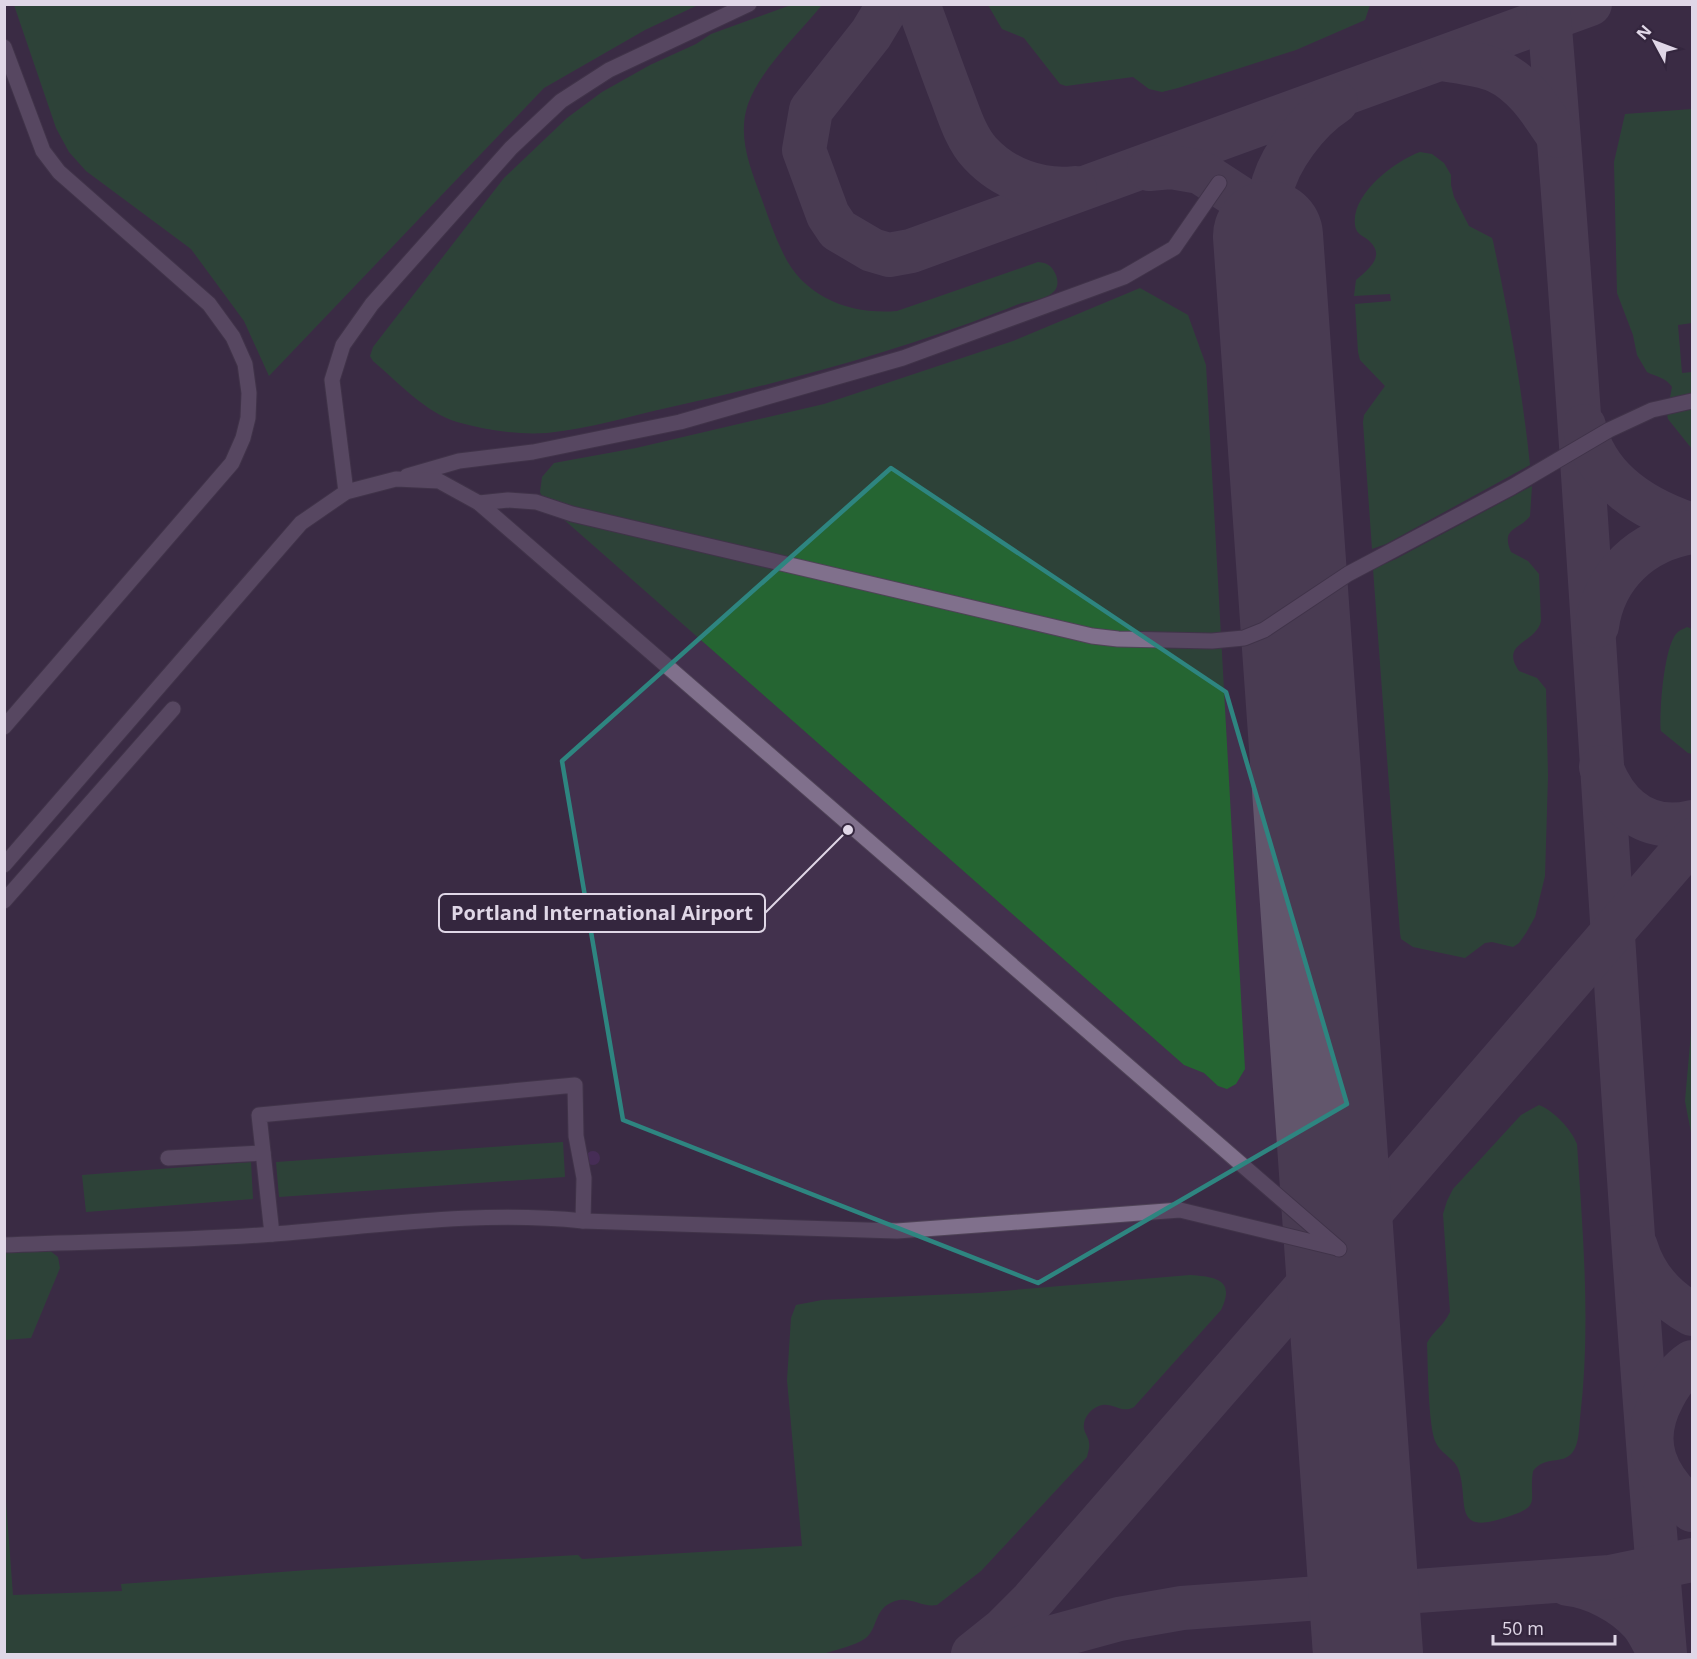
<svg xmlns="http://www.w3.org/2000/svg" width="1697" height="1659" font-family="'Open Sans',sans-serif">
	<rect width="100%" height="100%" fill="#34263e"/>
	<rect fill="#42314d" x="5" y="5" width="1687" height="1649"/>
	<g fill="#256532">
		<path d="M14,5V4L698,5L645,30L544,88L269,376L244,321L191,249L86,171L69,152L56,128Z"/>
		<path d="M791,5H822C799,33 760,70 748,104C737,136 750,167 761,197C768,216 774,235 783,253C804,298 851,315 897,311L1038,262C1047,263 1051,265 1055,273C1066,296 1038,300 1022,303C1015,305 1008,309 1001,311C897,352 780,383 671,407C630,416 588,429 547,433C517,435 485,430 457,422C426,413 397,381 373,361L370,356L373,347L504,178L567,118L602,92L650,65L696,44L711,34Z"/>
		<path d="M988,5V4L1370,5L1365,20L1296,50L1178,88L1162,92L1149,89L1133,77L1066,86L1060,84L1024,38L1002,29Z"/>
		<path d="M1692,109V323L1678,325L1682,373L1692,372V449L1668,419L1667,414L1672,387C1666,377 1656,377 1647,372L1637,355L1633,335L1617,293L1614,162L1625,114Z"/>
		<path d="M1420,152L1432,154L1444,163L1451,175V185L1454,197L1469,226L1492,238L1493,241C1509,316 1522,389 1530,465L1386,544L1372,549L1363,422L1364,415L1385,386L1360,360L1358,352L1355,304L1391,301L1390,294L1354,296L1356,280C1370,268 1387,255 1367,239C1361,235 1356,233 1355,225C1351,194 1395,161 1420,152Z"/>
		<path d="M1140,288L1188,315L1206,365L1245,1069L1236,1084L1227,1089L1218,1086L1204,1073L1184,1065L545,503L540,492L542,477L554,463L636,448L824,404L1013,341Z"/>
		<path d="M1532,486L1530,516C1520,530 1500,527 1511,552L1528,561L1539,574L1541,621C1536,644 1499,642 1519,671L1537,678L1546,689L1548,776L1545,876L1535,917L1526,933L1519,943L1513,947L1492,942L1485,943L1465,958L1413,947L1401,939L1400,933L1373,569L1396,559Z"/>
		<path d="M1687,627L1692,629V754L1688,753L1661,731C1659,713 1664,643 1678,632C1681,629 1684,629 1687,627Z"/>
		<path d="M1692,1021V1138L1685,1101Z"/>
		<path d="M1539,1105C1554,1111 1571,1129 1577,1144C1583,1235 1591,1327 1580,1418C1579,1428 1579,1445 1572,1453C1562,1465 1545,1455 1533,1471C1528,1502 1544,1506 1504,1518C1452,1535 1469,1502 1459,1471C1456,1459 1441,1454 1436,1443C1428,1427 1428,1364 1427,1343C1434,1330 1443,1327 1450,1312L1443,1214L1447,1201L1453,1189L1521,1115Z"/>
		<path d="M563,1142L565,1177L279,1197L276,1162Z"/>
		<path d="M251,1162L253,1199L86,1212L82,1175Z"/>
		<path d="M5,1250H49L58,1257L60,1268L31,1338L5,1340Z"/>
		<path d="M1190,1275C1215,1277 1236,1279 1221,1310L1134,1407C1123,1414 1114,1403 1102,1405C1092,1407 1082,1418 1084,1429C1085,1434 1089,1438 1089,1443C1090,1447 1088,1452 1087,1457L981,1571L937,1605C922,1608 911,1596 895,1601C874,1608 878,1627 867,1637C858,1645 835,1650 823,1654H5V1488L13,1595L122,1591L121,1584L308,1570L578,1555L582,1559L802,1546L787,1380L791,1318L796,1305L822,1300L979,1293Z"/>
	</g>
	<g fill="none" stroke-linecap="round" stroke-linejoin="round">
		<g stroke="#62566c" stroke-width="44">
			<path d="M889,4L871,34L811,110L804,150L828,215L838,230L872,250L889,255L911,251L1590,4"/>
			<path d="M918,4C929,33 939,62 950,91C958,111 965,137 980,153C1004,179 1040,192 1075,188"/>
			<path d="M1548,4C1594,554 1618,1105 1665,1654"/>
			<path d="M1442,59C1460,62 1481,64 1497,71C1525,84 1542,112 1558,136"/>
			<path d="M1149,169L1171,167L1200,172L1243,200L1257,216L1268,236"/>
			<path d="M1268,236C1269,222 1269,207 1271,193C1277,160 1308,120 1336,102"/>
			<path d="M1584,426C1596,480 1644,509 1692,525"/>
			<path d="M1597,626C1604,575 1642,540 1692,532"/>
			<path d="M1601,767C1617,808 1647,833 1692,822"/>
			<path d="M1636,1247C1645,1277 1665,1299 1692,1314"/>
			<path d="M1692,1362C1680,1370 1670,1383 1663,1397C1638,1443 1656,1478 1692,1510"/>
			<path d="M1568,1584C1594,1587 1623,1602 1641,1622C1649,1631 1654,1644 1660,1654"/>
			<path d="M973,1654L1003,1630L1032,1601L1339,1249L1692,840"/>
			<path d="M1003,1654L1053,1637L1119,1619L1182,1608L1610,1577L1692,1560"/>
		</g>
		<path stroke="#62566c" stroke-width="110" d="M1268,236L1368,1654"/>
	</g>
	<circle fill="#5b3674" cx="593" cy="1158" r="7"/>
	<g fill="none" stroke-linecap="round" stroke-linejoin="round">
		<defs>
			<g id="minor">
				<path d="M4,47L43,151L59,172L209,304L233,337L245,364L249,393L248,418L243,438L232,463L4,727"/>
				<path d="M407,476L459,461L533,452L680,422L903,358L1124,277L1174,248L1219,183"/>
				<path d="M346,492L332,380L343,345L372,304L511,148L561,101L609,70L749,4"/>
				<path d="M479,503L508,500L536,502L572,514L1092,636L1118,639L1212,641L1244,638L1264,630L1348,574L1512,487L1609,430L1652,410L1692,401"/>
				<path d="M4,865L301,523L346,492L396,479L439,481L479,503L1339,1249"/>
				<path d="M4,901L173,709"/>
				<path d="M168,1158L263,1153"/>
				<path d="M272,1234L259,1115L575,1085L576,1136L584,1178L583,1221"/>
				<path d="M4,1245C94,1241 184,1241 274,1234C377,1226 480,1210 583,1221L897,1231L1180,1210L1337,1248"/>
			</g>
		</defs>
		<use href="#minor" stroke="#4f4357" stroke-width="17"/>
		<use href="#minor" stroke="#80708c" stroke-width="15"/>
	</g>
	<path d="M0 0H1697V1659H0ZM891,468L1226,692L1347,1104L1038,1283L623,1120L562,761Z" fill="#34263e" fill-opacity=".55" fill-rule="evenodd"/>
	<path fill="none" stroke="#2e8580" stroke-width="4.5" stroke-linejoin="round" d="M891,468L1226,692L1347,1104L1038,1283L623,1120L562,761Z"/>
	<path fill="none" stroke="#e0d7e7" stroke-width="2" d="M848 830L765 913"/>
	<circle fill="#e0d7e7" stroke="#34263e" stroke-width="2" cx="848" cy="830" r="6"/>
	<rect fill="#34263e" stroke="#e0d7e7" stroke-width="2" x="439" y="894" width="326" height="38" rx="6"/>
	<g font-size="20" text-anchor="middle" font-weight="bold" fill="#e0d7e7">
		<text x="602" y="920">Portland International Airport</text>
	</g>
	<rect width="1697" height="1659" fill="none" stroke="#e0d7e7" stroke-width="12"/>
	<g transform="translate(1655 42) rotate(311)" stroke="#34263e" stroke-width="4.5" paint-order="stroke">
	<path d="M0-4.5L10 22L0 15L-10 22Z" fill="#e0d7e7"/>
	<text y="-9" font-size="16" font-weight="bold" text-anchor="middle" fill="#e0d7e7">N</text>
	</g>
	<path d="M1493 1635v9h122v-9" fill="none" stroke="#e0d7e7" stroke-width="3"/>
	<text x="1502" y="1635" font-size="18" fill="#e0d7e7" stroke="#34263e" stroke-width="4.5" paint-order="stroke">50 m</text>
</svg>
